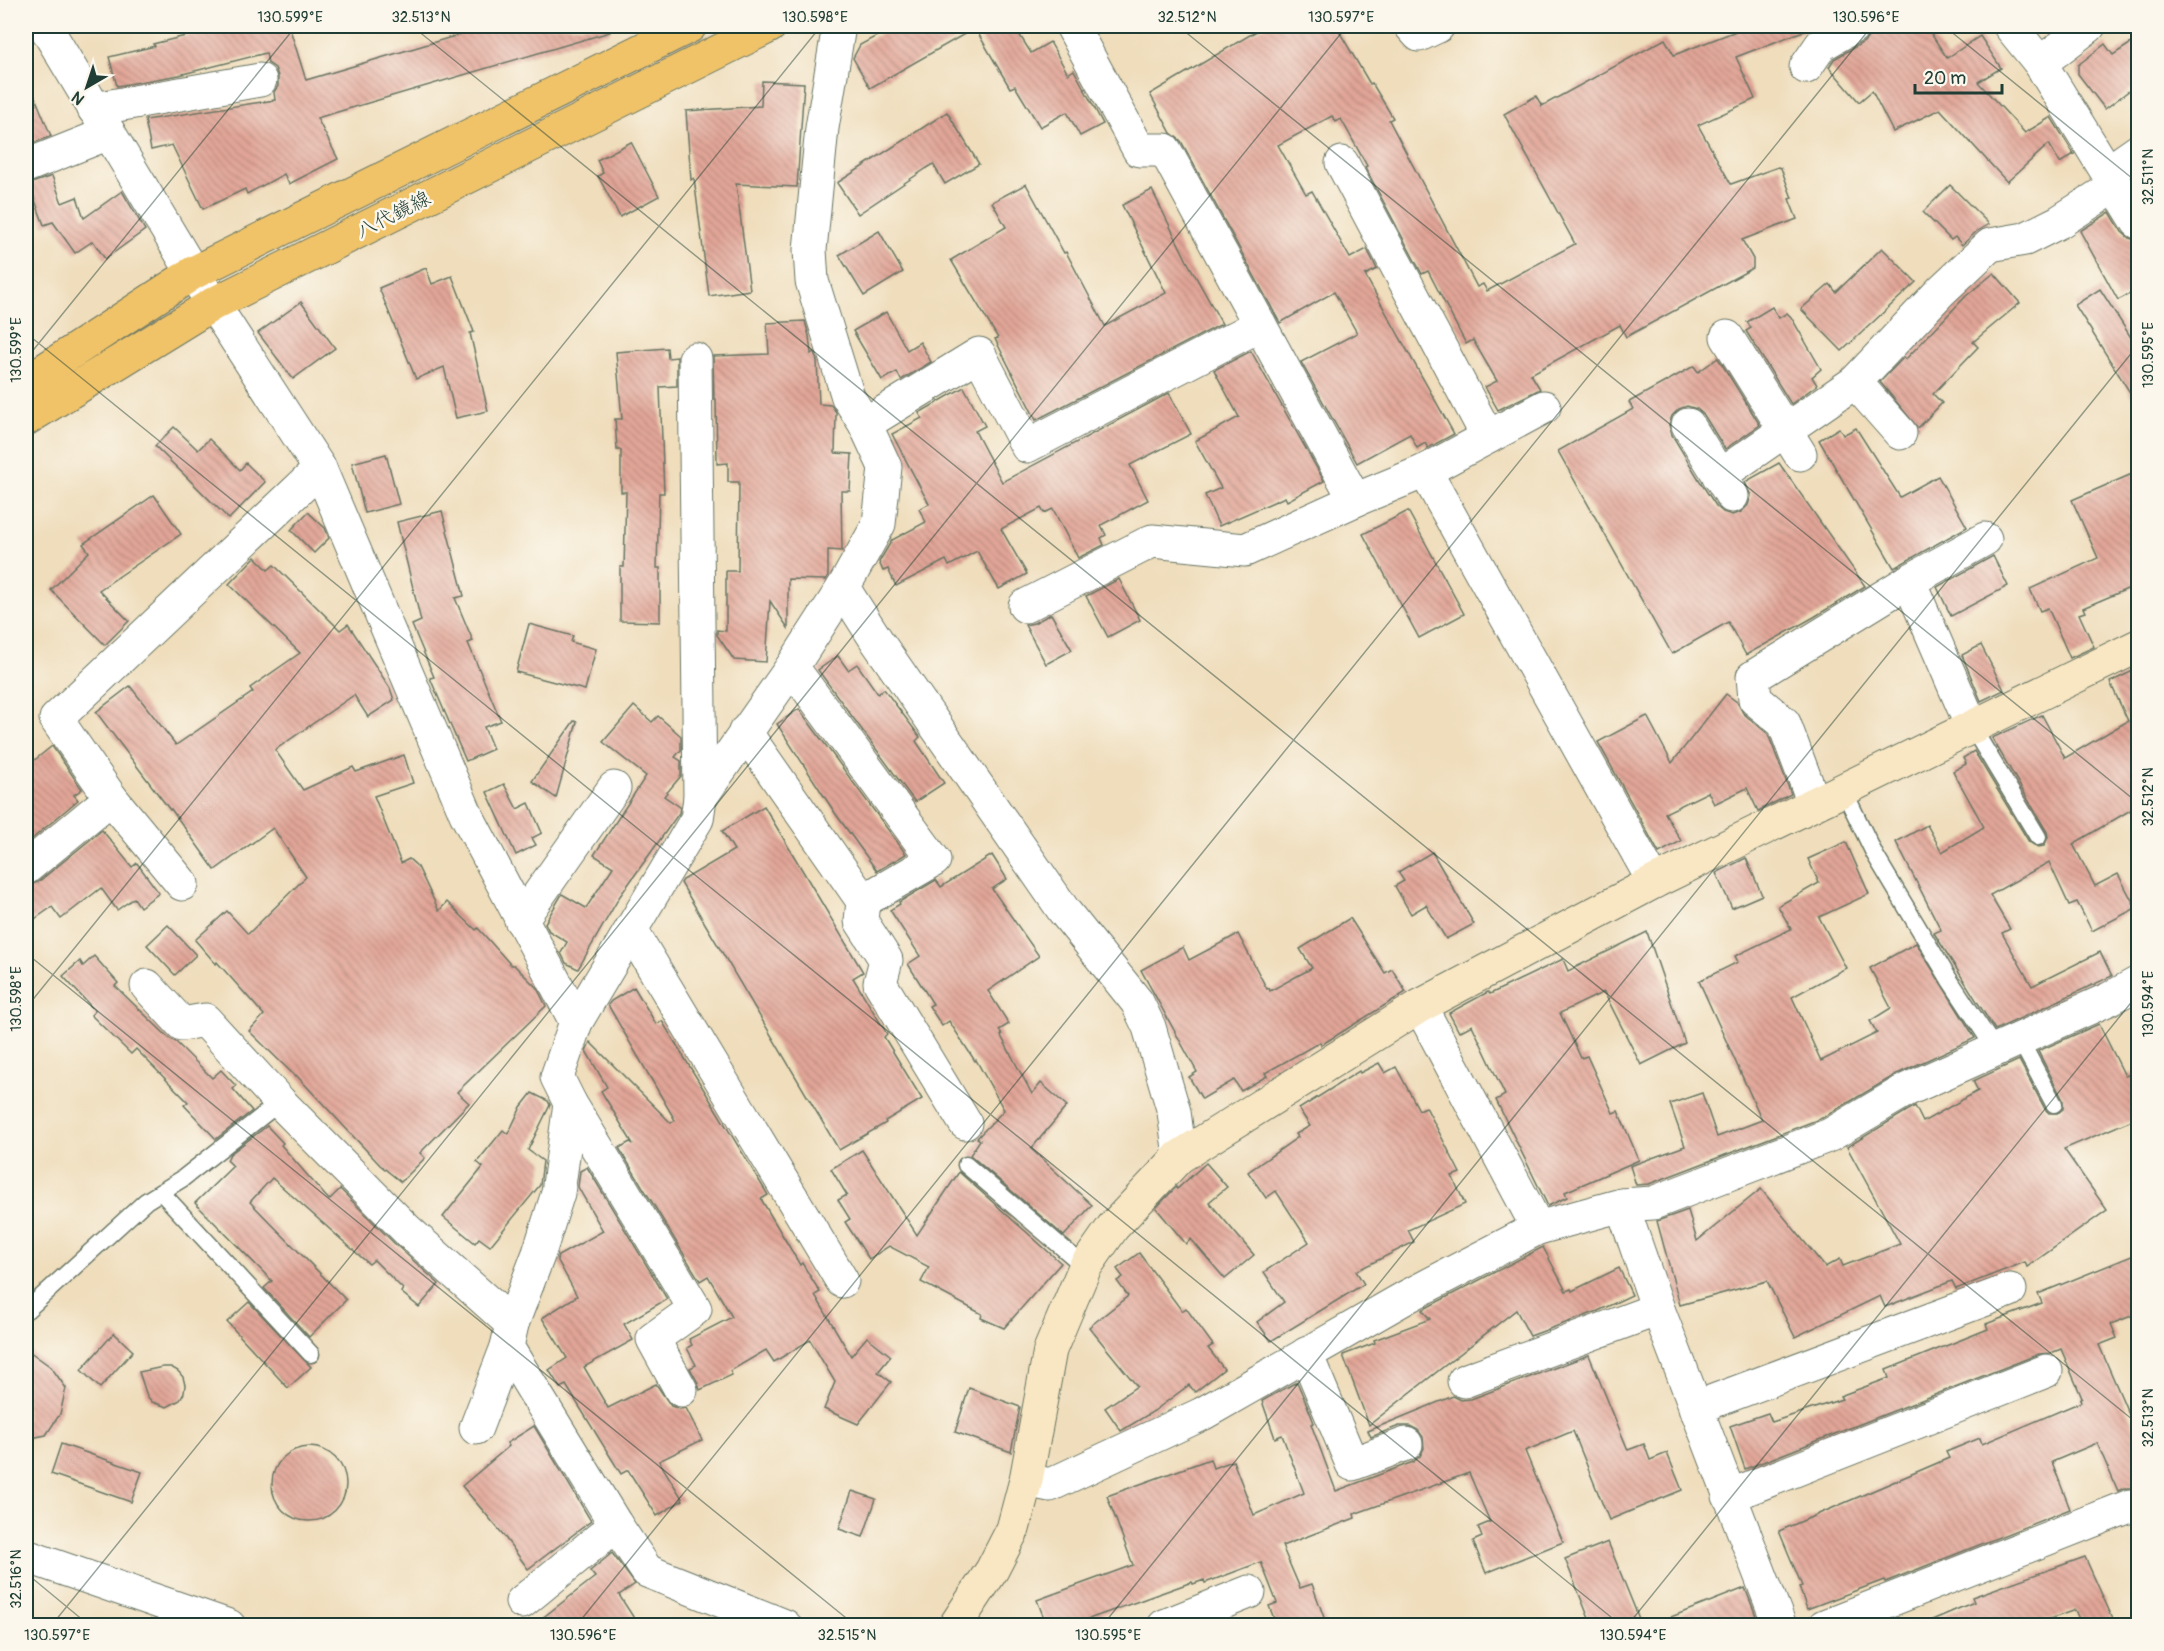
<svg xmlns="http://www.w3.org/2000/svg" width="2164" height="1651" font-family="Pangolin,'Klee One',sans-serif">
	<defs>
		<pattern id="building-back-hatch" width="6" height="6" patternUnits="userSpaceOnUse" patternTransform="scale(1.5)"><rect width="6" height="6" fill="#e2a698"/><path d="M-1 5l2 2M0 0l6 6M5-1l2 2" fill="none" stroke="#b7887d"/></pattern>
	</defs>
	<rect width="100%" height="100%" fill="#fbf7ec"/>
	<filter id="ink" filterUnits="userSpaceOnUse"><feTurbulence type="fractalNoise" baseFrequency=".0167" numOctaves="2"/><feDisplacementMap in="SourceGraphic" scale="12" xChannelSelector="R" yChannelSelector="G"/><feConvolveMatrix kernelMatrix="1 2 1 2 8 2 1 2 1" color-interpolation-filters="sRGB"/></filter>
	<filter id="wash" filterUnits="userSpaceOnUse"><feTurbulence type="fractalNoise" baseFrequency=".008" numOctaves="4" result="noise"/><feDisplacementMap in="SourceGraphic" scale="24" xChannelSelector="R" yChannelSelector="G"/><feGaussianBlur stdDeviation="1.35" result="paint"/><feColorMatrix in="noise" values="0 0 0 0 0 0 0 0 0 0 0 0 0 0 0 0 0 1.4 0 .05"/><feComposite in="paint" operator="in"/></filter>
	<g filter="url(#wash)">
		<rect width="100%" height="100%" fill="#efddbb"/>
		<g id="blocks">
			<g fill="url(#building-back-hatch)">
				<path d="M226,26H289L306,80L489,26H609L610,32L317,118L338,159L289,184L284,174L247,194L245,189L203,209L172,145L151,150L145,120L275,100L274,92L278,86V76L275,68L268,63L266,53L179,75L117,86L109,57L155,46L153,44Z"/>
				<path d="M895,26H1014L1031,53L1050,42L1068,74L1074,70L1103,124L1080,136L1067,112L1040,127L1015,86L1010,88L975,28L870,88L853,58L860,45Z"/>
				<path d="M1265,26H1336L1370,84L1372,83L1393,118L1389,120L1477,287L1483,284L1487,291L1575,244L1504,114L1536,96L1542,106L1665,39L1674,55L1749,26H1814V27L1736,57L1755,99L1698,125L1731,184L1778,167L1781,168L1792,198L1789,199L1797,219L1742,240L1753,259V268L1626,337L1620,325L1531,374L1540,389L1498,410L1485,387L1497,381L1473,340L1466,344L1428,271L1422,274L1365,167L1367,166L1341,119L1336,122L1332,116L1278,145L1306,194L1312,191L1350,258L1367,249L1377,269L1365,275L1454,434L1428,448L1425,443L1417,448L1410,434L1357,463L1301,362L1357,333L1334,292L1280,323L1181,141L1171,133L1150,94Z"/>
				<path d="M1873,26H1926L1947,58L1980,36L2001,68L1978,82L2025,133L2051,117L2074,154L2060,163L2049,144L2007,182L1940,109L1893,132L1872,91L1859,102L1829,67L1834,59L1864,42L1870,35Z"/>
				<path d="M2139,38V83L2105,109L2078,74V65L2105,44L2113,55Z"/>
				<path d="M26,75L51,136L26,146Z"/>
				<path d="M762,81L804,83L797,187L736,184L750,290L709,296L694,178L691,180L686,111L761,106Z"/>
				<path d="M947,112L979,164L945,184L933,164L858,214L837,183Z"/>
				<path d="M631,142L659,196L620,217L598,176L603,173L597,160Z"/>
				<path d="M52,176L62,203L77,197L84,218L122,191L145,230L105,259L93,241L75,253L53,222L44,225L29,184Z"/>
				<path d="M1026,184L1064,253L1066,252L1105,326L1166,293L1122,205L1152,190L1187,261L1222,324L1036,420L995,339L998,338L951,260L1006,227L992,202Z"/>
				<path d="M1950,185L1989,224L1977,231L1962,245L1955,237L1951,240L1923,212Z"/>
				<path d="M2110,212L2122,232L2129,238L2136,240L2139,244V289L2118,300L2080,231Z"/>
				<path d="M879,231L903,272L864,296L839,255Z"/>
				<path d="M1882,248L1916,282L1842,351L1801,309L1830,284L1836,292Z"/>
				<path d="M426,268L432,284L452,276L474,332L470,333L488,411L456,418L444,367L416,379L379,288Z"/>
				<path d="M1994,273L2020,303L1973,342L1978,347L1933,394L1942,403L1918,428L1880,382L1904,357L1906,359L1966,296Z"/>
				<path d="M2100,289L2139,350V407L2075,305Z"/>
				<path d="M301,302L335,348L293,379L258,333Z"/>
				<path d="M1772,307L1779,318L1787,313L1791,317L1821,369L1812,377L1817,385L1791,404L1746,331L1751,328L1747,322Z"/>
				<path d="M886,312L907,350L920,342L931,362L901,380L897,372L882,380L853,331Z"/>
				<path d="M805,321L809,336L811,354L814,352L817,361L819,404L831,405L836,412L835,453L852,454L850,491H841L842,551L828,550V576L826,580L788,579V628L770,601L766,662L734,660L717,635V630L726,631V571H738L739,482H728V463L717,464L716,399H714L713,356L769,354L767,323Z"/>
				<path d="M667,348L668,358L677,357V386L660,387L664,493H659L657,568H660V622L620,621V567H624L626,492H621V450H617L615,419H622L616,352Z"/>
				<path d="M1251,351L1324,481L1287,501L1285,497L1219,526L1205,495L1221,488L1195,441L1239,417L1214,370Z"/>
				<path d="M1718,358L1760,425L1725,449L1704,415L1697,409L1687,406L1679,409L1672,416L1669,425L1672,435L1703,486L1716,506L1723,512L1732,515L1741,512L1748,505L1751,496L1745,482L1779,463L1865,586L1814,617L1746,655L1728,622L1672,654L1558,451L1633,409L1629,402L1694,366L1698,372Z"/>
				<path d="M964,387L985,426L975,431L1002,482L1169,393L1191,434L1130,465L1148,500L1101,525L1106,535L1101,538L1104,545L1078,558L1053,509L1044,513L1041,508L1001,529L1027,574L999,589L977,551L949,566L946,560L896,586L888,569L883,571L879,562L892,540L926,522L919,509L929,504L892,434L922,418L919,413Z"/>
				<path d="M174,427L198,450L209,439L240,470L246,463L265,482L229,519L155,446Z"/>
				<path d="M1839,428L1843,435L1856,428L1900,497L1938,476L1967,527L1894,568L1819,440Z"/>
				<path d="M386,454L399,504L365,513L352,463Z"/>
				<path d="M2139,471V584L2083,608L2085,612L2079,614L2094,647L2070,658L2048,608L2040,611L2030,589L2098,558L2072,500Z"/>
				<path d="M154,495L181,534L99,590L129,621L105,645L51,590L89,552L83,544Z"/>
				<path d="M442,511L464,596L455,598L473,641L468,643L501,721L484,727L493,749L466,761L430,678L434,677L412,625L421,621L397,522Z"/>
				<path d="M1408,511L1464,614L1419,638L1363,534Z"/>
				<path d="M308,512L325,528L329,538L314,553L291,530Z"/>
				<path d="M1993,556L2008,586L1951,616L1937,587Z"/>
				<path d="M255,557L268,570L274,565L340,630L348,624L390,688L394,700L368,717L354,695L275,750L303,790L353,767L356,772L404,755L413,783L374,796L401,863L409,859L418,867L439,911L447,902L476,930L478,928L511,965H514L537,988L546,1006L457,1092L469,1103L420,1153L425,1158L401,1182L380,1165L296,1075L295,1076L249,1031L264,1015L217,962L216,964L195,940L227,911L248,934L306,877L273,828L215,870L171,809L170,810L96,712L130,686L176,745L253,692L250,688L300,653L229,584Z"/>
				<path d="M1119,579L1140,620L1108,637L1086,596Z"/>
				<path d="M1051,614L1072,650L1046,664L1025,625L1034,623Z"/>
				<path d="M529,624L573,636L571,642L596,649L585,690L516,672Z"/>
				<path d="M1981,645L2004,690L1981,701L1962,655Z"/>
				<path d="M838,656L848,670L857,664L878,694L884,689L920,737L916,741L944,783L915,802L818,670Z"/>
				<path d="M2139,668V805L2073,844L2095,886L2118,874L2136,908L2092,931L2077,902L2069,905L2049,862L1990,895L2010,929L2002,933L2032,986L2100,952L2112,976L1995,1030L1934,933L1941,930L1896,842L1927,825L1942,852L1984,827L1953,771L1966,764L1963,758L1974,751L2029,842L2038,847L2044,846L2048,837L2047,832L1992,738L2042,715L2065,758L2128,721L2110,682Z"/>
				<path d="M1726,694L1737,702L1743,713L1768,734L1791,794L1758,811L1747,788L1714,804L1708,792L1665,813L1681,841L1659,853L1598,742L1647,716L1672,763Z"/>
				<path d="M634,706L652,722L658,716L681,736V750L675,757L681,761V776L664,796L680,807L679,813L620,896L578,969L566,963L561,953L567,942L549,931L545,923L562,894L586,908L613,867L594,855L646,776L603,742Z"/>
				<path d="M799,709L906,854L877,871L835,813L777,724Z"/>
				<path d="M574,721L577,722L556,798L532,781Z"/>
				<path d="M52,746L82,789L74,795L78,800L26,844V767Z"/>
				<path d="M504,784L517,809L529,803L542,833L532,838L536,845L516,855L487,792Z"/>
				<path d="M764,806L863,972L853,978L887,1034L884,1037L922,1099L885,1121L886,1123L839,1150L681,883L683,880L734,850L722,831Z"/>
				<path d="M102,830L132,867L137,863L159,893L140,907L134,898L117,910L101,888L61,919L52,907L26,925V886L38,882Z"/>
				<path d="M1846,842L1869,894L1819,917L1846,968L1792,997L1821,1061L1877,1033L1870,1021L1891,1008L1870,968L1916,943L1975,1038L1897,1074L1822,1118L1649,1184L1636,1185L1630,1166L1685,1146L1670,1104L1702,1093L1717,1137L1762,1120L1699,981L1738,962L1735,956L1791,929L1778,906L1819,883L1808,859Z"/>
				<path d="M1432,852L1474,924L1446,939L1426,905L1411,914L1395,886L1404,881L1398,872Z"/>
				<path d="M992,855L1007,879L992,889L1039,956L988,991L1009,1024L999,1030L1002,1035L1001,1036L1032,1094L1041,1083L1067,1106L1031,1149L1092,1205L1064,1236L970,1155L980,1140L977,1138L1004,1110L976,1060L975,1061L949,1021L942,1026L929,1006L933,1004L908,964L920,956L890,910L900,904L899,902L936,880L941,887Z"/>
				<path d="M1746,858L1762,895L1732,908L1716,873Z"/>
				<path d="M1350,918L1385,973L1392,969L1406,992L1321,1045L1320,1042L1265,1073L1267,1076L1241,1091L1234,1080L1202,1099L1189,1077L1197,1072L1141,970L1183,947L1189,960L1238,934L1267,989L1269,988L1270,991L1312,968L1300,949Z"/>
				<path d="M168,925L196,955L175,975L147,945Z"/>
				<path d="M1647,932L1685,1043L1641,1065L1604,992L1560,1013L1581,1058L1587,1056L1613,1113L1618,1111L1639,1160L1565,1192L1567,1197L1548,1206L1496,1100L1505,1095L1472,1025L1459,1032L1449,1013L1488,992L1490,994L1563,959L1568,971Z"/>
				<path d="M94,956L118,983L115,986L169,1038L176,1042L212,1078L221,1070L236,1086L233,1089L252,1111L216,1139L184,1105L188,1102L136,1049L131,1054L91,1015L95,1011L63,976L80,961L83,966Z"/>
				<path d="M634,987L656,1024L662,1021L768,1195L761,1199L800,1265L802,1263L820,1292L815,1295L851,1356L867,1337L891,1356L878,1372L891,1382L858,1424L824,1409L835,1382L810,1340L774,1362L766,1350L730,1371L732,1375L700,1390L697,1381L690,1368L696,1365L687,1348L692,1345L689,1339L732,1317L708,1276L700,1281L619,1148L630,1142L633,1144L601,1091L607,1087L586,1051L590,1042L671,1123L675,1120L608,1005L611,1001Z"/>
				<path d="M2099,1024L2125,1076L2139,1071V1117L2064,1149L2107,1210L2027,1267L2025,1262L1956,1289L1952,1281L1885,1307L1880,1296L1795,1337L1767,1281L1680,1305L1657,1221L1688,1210L1697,1241L1761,1189L1825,1267L1840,1259L1843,1266L1900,1244L1847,1147L1915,1106L1923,1122L1978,1091L1973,1081L2019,1060L2045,1109L2049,1113H2058L2063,1109V1100L2038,1051Z"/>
				<path d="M1379,1063L1385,1073L1396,1067L1419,1110L1426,1107L1460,1173L1452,1176L1465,1204L1408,1230L1414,1242L1356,1271L1364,1284L1271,1341L1257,1322L1284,1302L1264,1272L1309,1242L1276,1191L1266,1198L1248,1172L1298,1137L1296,1134L1310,1126L1299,1109L1359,1071L1360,1073Z"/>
				<path d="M532,1093L548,1101L550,1105L528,1150L543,1161L540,1185L490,1246L479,1238L475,1243L443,1217L483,1167L477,1162L503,1130L508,1134L521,1107Z"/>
				<path d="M267,1126L283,1143L281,1145L329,1200L340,1189L394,1243L439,1284L419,1307L401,1292L403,1289L374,1260L369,1264L272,1178L250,1202L346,1300L309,1337L264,1288L272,1281L195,1203L233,1166L227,1160L230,1154Z"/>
				<path d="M862,1150L917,1235L959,1172L1061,1263L1004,1328L981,1318L982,1314L921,1282L929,1267L889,1246L869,1259L845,1222L850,1219L838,1200L847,1195L831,1169Z"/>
				<path d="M1206,1163L1227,1187L1209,1202L1254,1255L1225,1279L1191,1239L1186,1244L1156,1208L1176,1187L1177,1189Z"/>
				<path d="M587,1167L667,1299L624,1324L633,1340L584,1367L608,1408L656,1384L671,1406L680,1409L686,1408L702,1440L659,1461L683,1500L657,1516L628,1470L621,1474L566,1385L560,1388L549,1370L567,1358L542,1318L577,1296L557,1259L558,1256L603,1231L578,1187L580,1171Z"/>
				<path d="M1543,1247L1566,1291L1571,1289L1572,1291L1619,1268L1632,1295L1598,1311L1530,1336L1516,1310L1369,1425L1343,1355L1375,1343L1374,1340L1430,1319L1422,1310Z"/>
				<path d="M1139,1253L1182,1311L1186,1308L1213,1345L1208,1348L1224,1369L1195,1392L1189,1385L1154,1411L1121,1431L1105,1408L1137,1386L1089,1327L1128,1296L1117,1281L1123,1277L1117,1269Z"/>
				<path d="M2139,1253V1313L2111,1324L2117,1338L2099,1345L2139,1438V1488H2124L2118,1491L2097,1443L2052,1462L2070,1509L1885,1582L1884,1580L1807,1609L1799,1587L1802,1586L1779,1531L1949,1458L1946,1452L1980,1438L1982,1444L2081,1402L2080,1399L2082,1398L2061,1349L2051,1353L2039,1354L1745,1469L1730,1426L1768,1413L1772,1422L1842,1399L1840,1396L1889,1378L1886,1370L1988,1329L1986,1324L2042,1303L2038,1294Z"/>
				<path d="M249,1302L311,1367L288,1388L227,1322Z"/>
				<path d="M114,1333L133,1351L100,1388L81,1370Z"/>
				<path d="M26,1349L51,1367L66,1388L60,1414L46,1435L26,1439Z"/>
				<path d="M1589,1355L1628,1450L1644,1444L1650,1460L1667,1453L1682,1490L1609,1520L1573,1431L1525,1451L1563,1542L1486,1573L1473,1541L1482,1537L1478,1527L1490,1522L1469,1473L1354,1514L1355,1518L1282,1546L1300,1588L1312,1584L1327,1626H1277L1269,1606L1277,1603L1261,1562L1205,1583L1204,1580L1193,1584L1192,1582L1086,1620L1088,1626H1047L1037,1600L1133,1565L1107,1496L1210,1459L1213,1468L1233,1461L1254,1515L1304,1493L1282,1435L1275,1438L1262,1401L1293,1384L1297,1382L1309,1410L1314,1423L1311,1424L1336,1491L1413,1462L1420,1456L1424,1448L1423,1437L1418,1430L1410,1426H1399L1371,1437L1368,1431L1453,1396L1461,1400L1471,1399Z"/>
				<path d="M163,1367H171L178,1371L183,1377L185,1385L184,1393L180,1400L167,1407L152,1402L147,1396L139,1372Z"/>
				<path d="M969,1388L1020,1407L1011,1452L955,1432Z"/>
				<path d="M534,1426L591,1521L528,1569L501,1532L462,1486L509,1446L507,1443Z"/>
				<path d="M61,1444L142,1472L131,1502L51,1474Z"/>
				<circle cx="309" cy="1484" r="37"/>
				<path d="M852,1491L876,1499L863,1537L839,1529Z"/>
				<path d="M1608,1542L1642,1626H1592L1565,1559Z"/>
				<path d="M612,1553L635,1584L619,1595L639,1626H532L595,1577L590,1571Z"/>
				<path d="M2085,1557L2116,1626H2082L2075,1610L2031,1626H1918L1974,1602L1972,1597Z"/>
				<path d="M1745,1588L1760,1626H1653V1624Z"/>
			</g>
		</g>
	</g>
	<g filter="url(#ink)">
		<use href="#blocks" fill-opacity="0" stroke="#687563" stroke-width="1.5"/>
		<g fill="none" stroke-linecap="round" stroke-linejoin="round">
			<defs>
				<g id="lane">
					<path d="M1972,727L2038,837"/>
					<path d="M1843,789L1875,855L1949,979L1995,1049"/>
					<path d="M2019,1038L2054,1104"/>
					<path d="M966,1165L1085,1267"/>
					<path d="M161,1192L311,1354"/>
					<path d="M27,1310L146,1201L182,1179L280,1102"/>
				</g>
				<g id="street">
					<path d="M45,26L193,273L320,469L466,814L576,1022"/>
					<path d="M1072,26L1139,150H1165L1355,500"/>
					<path d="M1411,26L1419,35L1438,26"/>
					<path d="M2010,26L2040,63L2138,222"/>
					<path d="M2040,63L2089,26"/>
					<path d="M1806,67L1821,45L1854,26"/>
					<path d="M94,109L260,80"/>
					<path d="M1342,163L1488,437"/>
					<path d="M26,166L109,133"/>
					<path d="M2108,172L2138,151"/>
					<path d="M1727,337L1800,454"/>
					<path d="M695,359L700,798"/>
					<path d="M1855,382L1900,433"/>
					<path d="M865,424L979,354L1027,446L1260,325"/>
					<path d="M1688,425L1732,496"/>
					<path d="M1425,471L1654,882"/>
					<path d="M1719,476L1855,382L1941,291L1990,245L2025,239L2059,222L2115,186"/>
					<path d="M1909,581L1972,727"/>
					<path d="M843,588L877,641L1064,911L1137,1002L1149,1027L1174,1112L1180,1156"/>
					<path d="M1025,606L1152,541L1245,550L1355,500L1425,471L1544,407"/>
					<path d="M792,667L934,860L863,901"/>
					<path d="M745,732L863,901L861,921L886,960L880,983L965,1123"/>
					<path d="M1814,803L1784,723L1755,699L1753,677L1909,581L1985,539"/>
					<path d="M26,868L111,798"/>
					<path d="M182,884L111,798L56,719L320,469"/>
					<path d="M521,920L614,788"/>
					<path d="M631,930L842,1281"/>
					<path d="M147,986L182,1024L205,1020L280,1102L407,1230L512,1324"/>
					<path d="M1420,1006L1538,1228"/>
					<path d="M570,1103L695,1309L653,1339L681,1390"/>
					<path d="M1622,1205L1658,1309L1780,1626"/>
					<path d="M1306,1354L1352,1464L1406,1444"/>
					<path d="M1464,1381L1658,1309"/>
					<path d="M1695,1408L2010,1290"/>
					<path d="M476,1428L507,1347"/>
					<path d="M1026,1480L1050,1485L1202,1414L1408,1296L1538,1228L1622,1205L1653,1203L1830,1135L1906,1090L2109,999L2138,983"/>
					<path d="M1729,1496L2046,1371"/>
					<path d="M26,1556L229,1626"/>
					<path d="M522,1602L616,1525"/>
					<path d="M785,1626L647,1571L616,1525L507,1347L512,1324L539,1253L558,1193L570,1103L557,1077L576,1022L697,819L700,798L792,667L843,588L879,524L885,467L865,424L848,397L812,281L810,250L822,128L839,26"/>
					<path d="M1164,1626L1249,1592"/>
					<path d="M1824,1626L2130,1506"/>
				</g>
				<path id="secondary" d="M955,1626L992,1570L1013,1529L1026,1480L1050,1350L1085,1267L1113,1227L1179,1157L1420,1006L1654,882L2138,646"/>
				<g id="primary">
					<path d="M26,382L193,273L690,26"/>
					<path d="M26,419L213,304L770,26"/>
				</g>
			</defs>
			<use href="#lane" stroke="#687563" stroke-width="19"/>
			<use href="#street" stroke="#687563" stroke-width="35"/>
			<use href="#secondary" stroke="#687563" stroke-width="35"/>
			<use href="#primary" stroke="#687563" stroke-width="35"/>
			<use href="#lane" stroke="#fff" stroke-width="16"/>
			<use href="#street" stroke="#fff" stroke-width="33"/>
			<use href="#secondary" stroke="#f9e7c3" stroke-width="33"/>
			<use href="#primary" stroke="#f0c369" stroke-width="33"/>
		</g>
	</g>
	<path fill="none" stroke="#1f3d34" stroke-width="1.5" stroke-opacity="0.45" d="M412,26L2138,1424M1178,26L2138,803M1944,26L2138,183M26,333L1622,1626M26,359L296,26M26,953L856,1626M26,1008L821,26M26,1573L90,1626M51,1626L1347,26M576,1626L1872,26M1102,1626L2138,345M1627,1626L2138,994"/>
	<g text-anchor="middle" stroke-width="5" stroke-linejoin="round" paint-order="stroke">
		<g font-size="20" fill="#1f3d34" stroke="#fbf7ec">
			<text transform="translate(393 214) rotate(-27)" y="7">八代鏡線</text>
		</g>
	</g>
	<rect width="2164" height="1651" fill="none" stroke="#fbf7ec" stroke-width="66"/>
	<g transform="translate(87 87) rotate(219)" stroke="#fbf7ec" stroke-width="4.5" paint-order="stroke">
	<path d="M0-4.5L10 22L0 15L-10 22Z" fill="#1f3d34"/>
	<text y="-9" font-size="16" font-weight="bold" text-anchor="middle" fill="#1f3d34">N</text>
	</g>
	<path d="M1915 84v9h87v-9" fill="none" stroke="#1f3d34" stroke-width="3"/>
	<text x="1924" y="84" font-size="18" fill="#1f3d34" stroke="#fbf7ec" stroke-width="4.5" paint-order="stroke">20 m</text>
	<rect x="33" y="33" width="2098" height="1585" fill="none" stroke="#1f3d34" stroke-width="2"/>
	<g font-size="15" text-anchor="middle" fill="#1f3d34">
		<text x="290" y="22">130.599°E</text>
		<text x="421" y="22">32.513°N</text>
		<text x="815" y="22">130.598°E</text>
		<text x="1187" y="22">32.512°N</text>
		<text x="1341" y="22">130.597°E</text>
		<text x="1866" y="22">130.596°E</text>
		<text transform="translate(2148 177) rotate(-90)" y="5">32.511°N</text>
		<text transform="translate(16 350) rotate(-90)" y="5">130.599°E</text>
		<text transform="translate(2148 355) rotate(-90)" y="5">130.595°E</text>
		<text transform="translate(2148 797) rotate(-90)" y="5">32.512°N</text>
		<text transform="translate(16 999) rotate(-90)" y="5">130.598°E</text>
		<text transform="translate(2148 1004) rotate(-90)" y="5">130.594°E</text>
		<text transform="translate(2148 1418) rotate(-90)" y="5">32.513°N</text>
		<text transform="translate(16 1579) rotate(-90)" y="5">32.516°N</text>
		<text x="57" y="1640">130.597°E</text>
		<text x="583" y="1640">130.596°E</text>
		<text x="847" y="1640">32.515°N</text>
		<text x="1108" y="1640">130.595°E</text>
		<text x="1633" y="1640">130.594°E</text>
	</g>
</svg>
